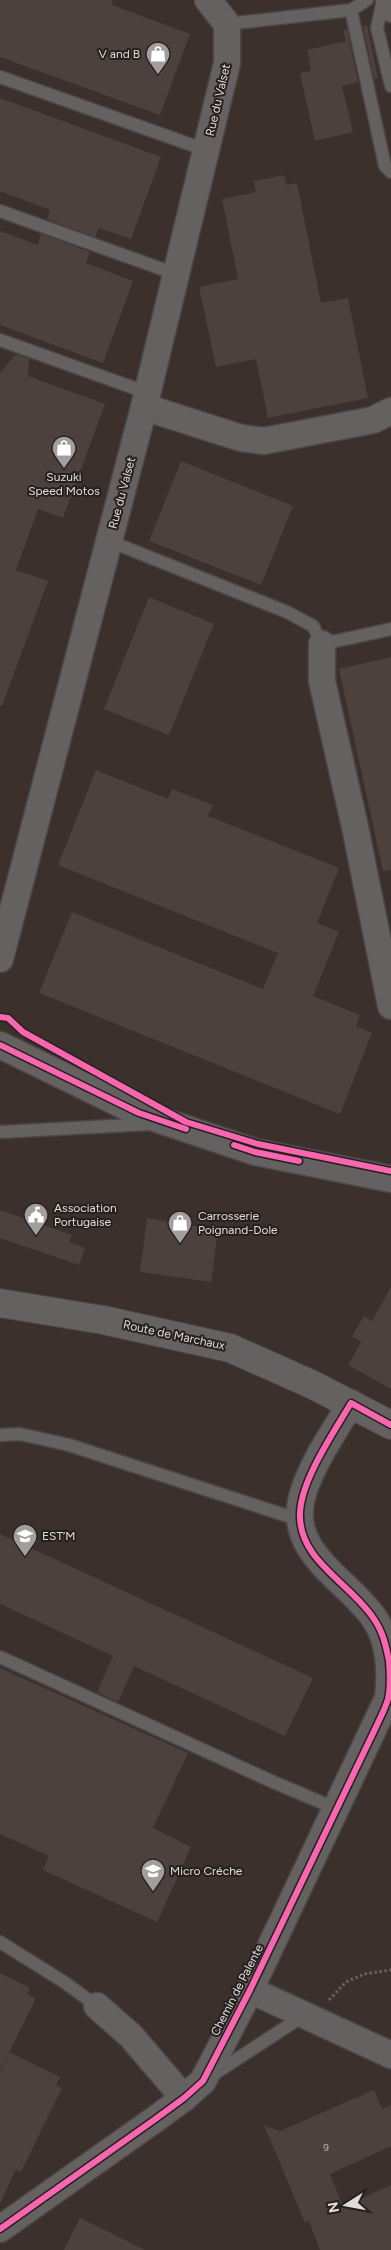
<svg xmlns="http://www.w3.org/2000/svg" width="391" height="2250" font-family="Figtree,sans-serif">
	<rect width="100%" height="100%" fill="#2e2a29"/>
	<rect fill="#3b302c" x="0" y="0" width="391" height="2250"/>
	<g fill="#4d413e">
		<path d="M0,0H112V5L190,34L160,115L0,57Z"/>
		<path d="M367,25L378,78L374,79L363,26Z"/>
		<path d="M347,29L358,82L342,86L353,132L315,141L300,73L311,71L307,50L346,41L343,30Z"/>
		<path d="M0,98L161,157L131,239L99,228L95,237L47,219L50,210L0,191Z"/>
		<path d="M284,175L286,185L297,183L321,303L348,298L368,398L268,418L256,359L216,367L199,287L238,279L222,199L256,192L254,181Z"/>
		<path d="M0,231L38,245L41,234L90,252L86,263L133,281L103,363L0,325Z"/>
		<path d="M16,354L29,359L28,376L105,404L63,518L38,509L16,570L48,581L2,706H0V373Z"/>
		<path d="M181,461L293,506L261,585L149,541Z"/>
		<path d="M149,597L214,624L169,735L104,709Z"/>
		<path d="M391,657V870L383,871L339,669Z"/>
		<path d="M96,770L168,799L172,789L213,805L208,816L339,868L317,923L339,932L313,996L360,1015L356,1026L372,1033L340,1114L39,993L72,912L263,989L278,953L58,865Z"/>
		<path d="M0,1210L72,1235L69,1242L85,1248L79,1265L0,1238Z"/>
		<path d="M147,1218L218,1230L211,1282L140,1272Z"/>
		<path d="M391,1287V1389L348,1365L361,1342L352,1336L364,1316L372,1321Z"/>
		<path d="M0,1534L313,1678L285,1736L134,1666L118,1702L97,1692L113,1656L0,1604Z"/>
		<path d="M0,1668L188,1753L153,1828L191,1847L157,1922L43,1870L49,1856L0,1834Z"/>
		<path d="M0,1973L30,1988L27,1994L36,1998L0,2070Z"/>
		<path d="M9,2052L60,2077L56,2085L62,2088L21,2172L16,2169L0,2204V2072Z"/>
		<path d="M374,2090L382,2109L391,2105V2146L330,2174L343,2207L391,2185V2250H320L309,2221L305,2223L264,2125L280,2131Z"/>
		<path d="M80,2218L103,2229L145,2250H64Z"/>
	</g>
	<g fill="none" stroke-linecap="round" stroke-linejoin="round">
		<defs>
			<g id="lane">
				<path d="M383,0L377,28L391,86"/>
				<path d="M351,10L385,166L391,172"/>
				<path d="M227,24L351,10L367,0"/>
				<path d="M0,77L206,150"/>
				<path d="M0,211L176,274"/>
				<path d="M0,340L148,393"/>
				<path d="M109,541L287,612L313,626L322,644L391,629"/>
				<path d="M0,1132L150,1124"/>
				<path d="M0,1435L20,1434L69,1445L300,1520"/>
				<path d="M0,1657L271,1781L337,1809"/>
				<path d="M0,1942L64,1982L97,2006"/>
				<path d="M211,2076L303,2016"/>
			</g>
			<g id="street">
				<path d="M389,0L391,9"/>
				<path d="M144,407L241,438L264,441L373,420L391,411"/>
				<path d="M322,644V681L355,827L391,1006"/>
				<path d="M0,959L144,407L227,63V24L208,0"/>
				<path d="M0,1045L139,1113L255,1152L391,1179"/>
				<path d="M250,1990L391,2055"/>
				<path d="M97,2006L131,2036L184,2098"/>
				<path d="M0,2229L154,2120L184,2098L203,2081L250,1990L388,1698C391,1671 390,1641 374,1618C348,1580 287,1553 302,1497C311,1464 334,1432 351,1403"/>
			</g>
			<path id="secondary" d="M0,1303L103,1320L230,1348L311,1384L391,1425"/>
		</defs>
		<use href="#lane" stroke="#4a4746" stroke-width="15"/>
		<use href="#street" stroke="#4a4746" stroke-width="29"/>
		<use href="#secondary" stroke="#4a4746" stroke-width="30"/>
		<path stroke="#656262" stroke-width="3" stroke-dasharray="2.5 2.5" stroke-linecap="butt" d="M329,2000L346,1982L364,1974L391,1970"/>
		<use href="#lane" stroke="#646160" stroke-width="12"/>
		<use href="#street" stroke="#646160" stroke-width="26"/>
		<use href="#secondary" stroke="#646160" stroke-width="28"/>
		<defs>
			<g id="cycleway">
				<path d="M0,1017L8,1018L23,1032L186,1122L258,1144L391,1171"/>
				<path d="M0,1045L139,1113L186,1129"/>
				<path d="M234,1145L255,1152L299,1161"/>
				<path d="M0,2229L154,2120L184,2098L203,2081L250,1990L376,1727C380,1718 385,1709 388,1699C391,1687 390,1674 389,1661C386,1646 383,1632 374,1619C351,1583 298,1561 300,1513C301,1480 334,1432 351,1403L391,1425"/>
			</g>
		</defs>
		<use href="#cycleway" stroke="#25201e" stroke-width="9"/>
		<use href="#cycleway" stroke="#f766af" stroke-width="6"/>
	</g>
	<defs>
		<symbol id="shop-pin" viewBox="-11 -11 22 30"><path d="M0 17L-7.5 6A9.5 9.5 0 1 1 7.5 6Z" fill="#a29e9d" stroke="#25201e"/><path d="M-5-2.5h2.3a2.7 3.5 0 0 1 5.4 0H5L5.5 6h-11ZM-1.5-2.5h3a1.5 2.3 0 0 0-3 0Z" fill="#fff"/></symbol>
		<symbol id="civic-pin" viewBox="-11 -11 22 30"><path d="M0 17L-7.5 6A9.5 9.5 0 1 1 7.5 6Z" fill="#a29e9d" stroke="#25201e"/><path d="M-.6-6.5H3V-4.5H.6V-3L4-1V1h2V6H-6V1h2V-1L-.6-3ZM-1.2 2.5V6h2.4V2.5Z" fill="#fff"/></symbol>
		<symbol id="university-pin" viewBox="-11 -11 22 30"><path d="M0 17L-7.5 6A9.5 9.5 0 1 1 7.5 6Z" fill="#a29e9d" stroke="#25201e"/><path d="M0-5L7-2L0 1L-7-2ZM-4 1L0 2.5L4 1V4Q0 6-4 4Z" fill="#fff"/></symbol>
		<symbol id="school-pin" viewBox="-11 -11 22 30"><path d="M0 17L-7.5 6A9.5 9.5 0 1 1 7.5 6Z" fill="#a29e9d" stroke="#25201e"/><path d="M0-5L7-2L0 1L-7-2ZM-4 1L0 2.5L4 1V4Q0 6-4 4Z" fill="#fff"/></symbol>
	</defs>
	<g fill-rule="evenodd">
		<use href="#shop-pin" x="144" y="40" width="28" height="38"/>
		<use href="#shop-pin" x="50" y="434" width="28" height="38"/>
		<use href="#civic-pin" x="22" y="1201" width="28" height="38"/>
		<use href="#shop-pin" x="166" y="1209" width="28" height="38"/>
		<use href="#university-pin" x="11" y="1522" width="28" height="38"/>
		<use href="#school-pin" x="139" y="1857" width="28" height="38"/>
	</g>
	<g text-anchor="middle" stroke-width="4" stroke-linejoin="round" paint-order="stroke">
		<g font-size="10" fill="#bbb5b4">
			<text x="326" y="2151">9</text>
		</g>
		<g font-size="12" fill="#e0dcdb" stroke="#25201e" text-anchor="start">
			<text x="140" y="58" text-anchor="end">V and B</text>
			<text x="64" y="481" text-anchor="middle">Suzuki<tspan x="64" dy="14">Speed Motos</tspan></text>
			<text x="54" y="1212">Association<tspan x="54" dy="14">Portugaise</tspan></text>
			<text x="198" y="1220">Carrosserie<tspan x="198" dy="14">Poignand-Dole</tspan></text>
			<text x="42" y="1540">EST’M</text>
			<text x="170" y="1875">Micro Créche</text>
		</g>
		<g font-size="12" fill="#e0dcdb" stroke="#25201e">
			<text transform="translate(218 100) rotate(-77)" y="4">Rue du Valset</text>
			<text transform="translate(122 493) rotate(-75)" y="4">Rue du Valset</text>
			<text transform="translate(174 1335) rotate(12)" y="4">Route de Marchaux</text>
			<text transform="translate(237 1990) rotate(-63)" y="4">Chemin de Palente</text>
		</g>
	</g>
	<g transform="translate(346 2205) rotate(259)" stroke="#25201e" stroke-width="4" paint-order="stroke">
	<path d="M0-4L9 19L0 12L-9 19Z" fill="#e0dcdb"/>
	<text y="-8" font-size="14" font-weight="bold" text-anchor="middle" fill="#e0dcdb">N</text>
	</g>
</svg>
